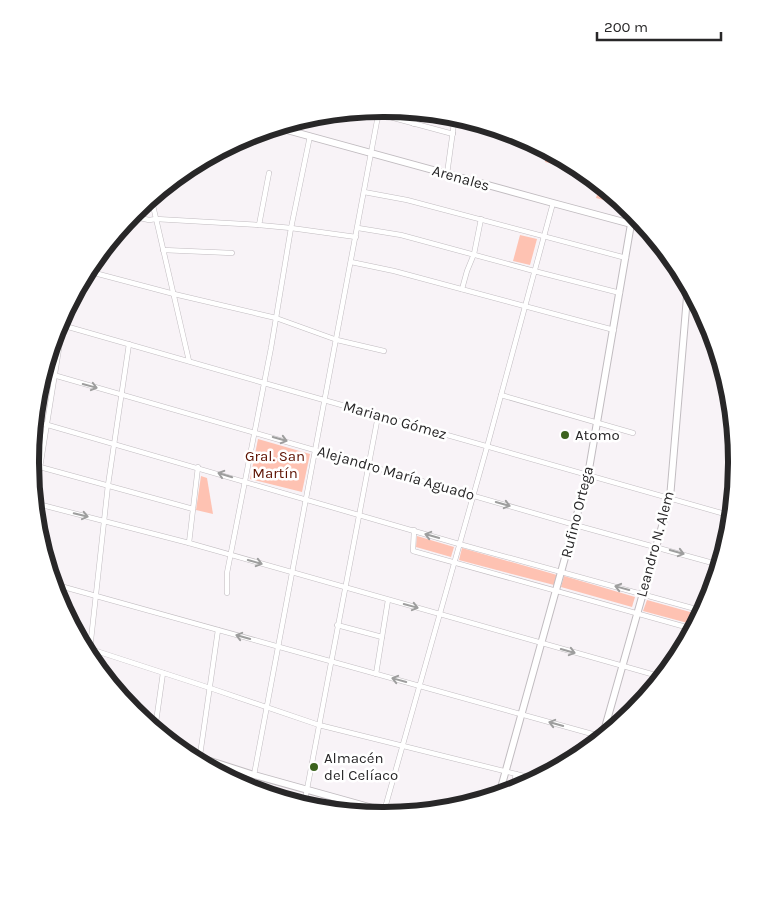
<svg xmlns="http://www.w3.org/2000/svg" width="767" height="924" font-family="Karla,sans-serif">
	<rect width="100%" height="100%" fill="#f8f3f7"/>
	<g fill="#fec2b2">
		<path d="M385,109L413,111L412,119L385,112Z"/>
		<path d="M548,151L580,168L582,171L545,162Z"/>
		<path d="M600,185L626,206L596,198Z"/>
		<path d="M520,235L537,239L530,265L513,261Z"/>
		<path d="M258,439L310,454L302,492L250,479Z"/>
		<path d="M201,476L207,478L213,514L196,510Z"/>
		<path d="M417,536L454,547L451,557L416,547Z"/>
		<path d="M462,548L557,575L554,585L459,560Z"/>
		<path d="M564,576L635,597L632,607L561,587Z"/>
		<path d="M647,600L701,615L695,625L643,611Z"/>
	</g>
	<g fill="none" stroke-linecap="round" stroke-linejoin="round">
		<defs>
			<g id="street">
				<path d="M364,110L453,134"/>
				<path d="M414,124L416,112"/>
				<path d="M447,174L455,116"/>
				<path d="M364,192L407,200L626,258"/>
				<path d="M151,197L189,361"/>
				<path d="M131,216L149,220L156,219L259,225L291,228L356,237"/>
				<path d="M259,225L269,173"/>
				<path d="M358,228L401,235L534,271L620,293"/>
				<path d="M163,250L232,253"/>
				<path d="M351,262L394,271L614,330"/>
				<path d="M87,271L174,294L276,318L337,340L384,351"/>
				<path d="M462,289L467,271L474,254L481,219"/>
				<path d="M58,324L264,383L732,516"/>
				<path d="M43,372L575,525L720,565"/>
				<path d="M501,395L633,433"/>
				<path d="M34,421L459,544L703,611"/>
				<path d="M40,467L193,509"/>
				<path d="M34,503L189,543L662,677"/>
				<path d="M34,505L65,311"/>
				<path d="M414,530L413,551L693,629"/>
				<path d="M730,532V531"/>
				<path d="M189,543L198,467"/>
				<path d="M53,584L603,737"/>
				<path d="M227,593V573L271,348L291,228L310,136"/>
				<path d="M337,625L382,637"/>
				<path d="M84,647L210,688L319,725L536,779"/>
				<path d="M89,658L108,485L129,344"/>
				<path d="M376,674L388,600"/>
				<path d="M155,729L163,673"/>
				<path d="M199,762L218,630"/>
				<path d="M254,775L377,121L381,109"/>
				<path d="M512,791L516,774"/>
				<path d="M304,805L378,416"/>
				<path d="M383,815L487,447L553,203"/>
			</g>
			<g id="secondary">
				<path d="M276,127L553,203L646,228"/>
				<path d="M602,738L670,498L688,285"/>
				<path d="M182,752L254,775L394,814"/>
				<path d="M499,795L588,475L631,224"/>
			</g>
		</defs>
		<use href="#street" stroke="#c1bcc0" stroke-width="5.5"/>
		<use href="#secondary" stroke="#c1bcc0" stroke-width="8"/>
		<use href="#street" stroke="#fff" stroke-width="4.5"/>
		<use href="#secondary" stroke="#fff" stroke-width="6"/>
	</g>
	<defs><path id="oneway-shaft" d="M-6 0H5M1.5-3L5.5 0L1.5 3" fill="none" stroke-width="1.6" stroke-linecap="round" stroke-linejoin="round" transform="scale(1.25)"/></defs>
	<g stroke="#9e9e9e">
		<use href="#oneway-shaft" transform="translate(90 386) rotate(15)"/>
		<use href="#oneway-shaft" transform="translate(280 439) rotate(16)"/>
		<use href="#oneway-shaft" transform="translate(225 475) rotate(-163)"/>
		<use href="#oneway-shaft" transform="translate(503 504) rotate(16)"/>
		<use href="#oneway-shaft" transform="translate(81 515) rotate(14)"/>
		<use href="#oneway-shaft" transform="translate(432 536) rotate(-164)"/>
		<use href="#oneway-shaft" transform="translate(677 552) rotate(16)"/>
		<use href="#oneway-shaft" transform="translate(255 562) rotate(16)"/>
		<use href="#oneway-shaft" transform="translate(622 588) rotate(-165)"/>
		<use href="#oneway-shaft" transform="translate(411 606) rotate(15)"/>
		<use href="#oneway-shaft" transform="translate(243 637) rotate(-164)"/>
		<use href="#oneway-shaft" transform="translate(568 651) rotate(16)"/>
		<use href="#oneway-shaft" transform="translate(399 680) rotate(-165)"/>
		<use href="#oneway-shaft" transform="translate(556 724) rotate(-164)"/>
	</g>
	<g fill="#3c631e" stroke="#fff" stroke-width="2">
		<circle cx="565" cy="435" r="5"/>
		<circle cx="314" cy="767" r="5"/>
	</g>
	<g text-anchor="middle" stroke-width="5" stroke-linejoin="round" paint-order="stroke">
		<g font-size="15" fill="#282728" stroke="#fff">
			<text transform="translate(461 178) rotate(16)" y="5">Arenales</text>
			<text transform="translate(395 420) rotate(16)" y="5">Mariano Gómez</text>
			<text transform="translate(396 473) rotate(16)" y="5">Alejandro María Aguado</text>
			<text transform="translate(577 512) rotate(-76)" y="5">Rufino Ortega</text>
			<text transform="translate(655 544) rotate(-75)" y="5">Leandro N. Alem</text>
		</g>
		<g font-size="15" fill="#282728" stroke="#fff" text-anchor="start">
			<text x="575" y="440">Atomo</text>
			<text x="324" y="763">Almacén<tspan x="324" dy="17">del Celíaco</tspan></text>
		</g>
		<g font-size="15" fill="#5d1100" stroke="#fff">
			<text x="275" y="461">Gral. San<tspan x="275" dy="17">Martín</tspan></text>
		</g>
	</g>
	<path d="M0 0H767V924H0ZM383 117H384A344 344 0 0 1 728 461V463A344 344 0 0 1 384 807H383A344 344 0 0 1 39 463V461A344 344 0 0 1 383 117Z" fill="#fff" fill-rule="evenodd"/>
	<path fill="none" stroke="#282728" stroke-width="6" d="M383 117H384A344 344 0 0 1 728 461V463A344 344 0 0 1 384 807H383A344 344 0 0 1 39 463V461A344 344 0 0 1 383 117Z"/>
	<path d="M597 32v8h124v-8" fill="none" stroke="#282728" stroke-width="2.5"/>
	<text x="604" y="32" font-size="15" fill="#282728" stroke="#ffffff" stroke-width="4" paint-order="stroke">200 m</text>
</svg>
